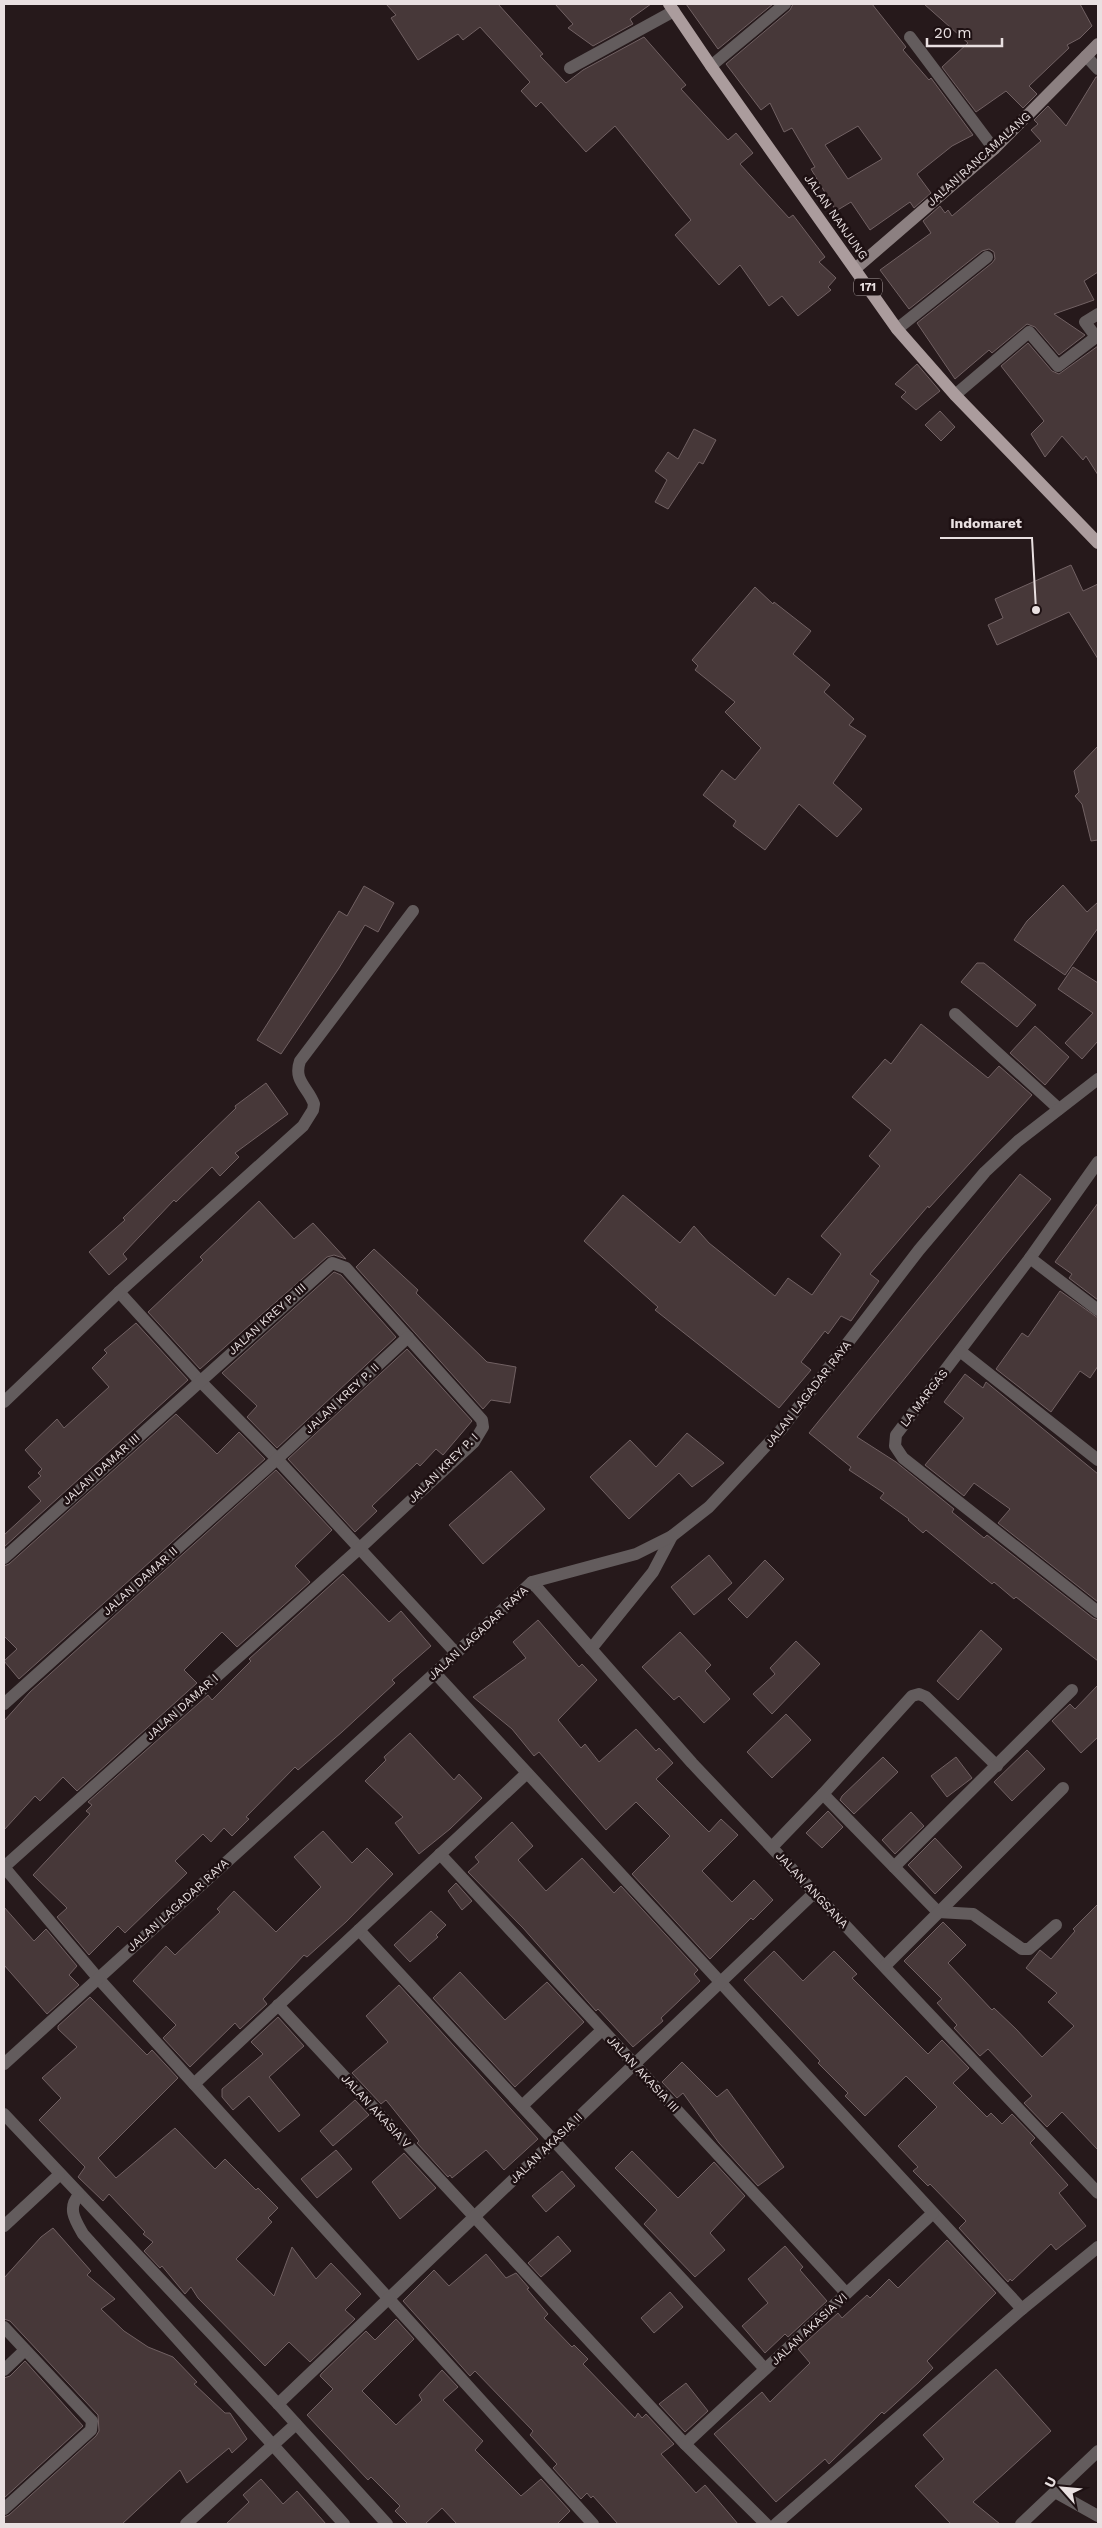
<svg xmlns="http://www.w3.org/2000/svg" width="1102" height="2528" font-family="'Work Sans',sans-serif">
	<rect width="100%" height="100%" fill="#26191b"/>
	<g fill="#473839" stroke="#716163" fill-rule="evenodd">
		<path d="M386,4H498L543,54L540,56L566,83L583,70L644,37L686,85L681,89L728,140L736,133L753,153L740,164L789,218L793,215L825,257L819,262L836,278L828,287L831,290L798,316L782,296L769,306L740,265L719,285L675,235L691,220L615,126L586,152L541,102L536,107L521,91L530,82L480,27L463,40L458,34L418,60L391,18L396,15Z"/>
		<path d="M555,4H651L630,19L633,24L593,46L568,28L573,24Z"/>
		<path d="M686,4H773L718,49Z"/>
		<path d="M793,4H872L906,47L903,50L929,80L931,78L973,135L952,146L917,174L931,193L914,208L910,202L870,230L851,202L836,211L811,169L815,167L792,128L784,132L770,103L761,110L726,64L790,10ZM858,126L882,159L848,179L825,145Z"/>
		<path d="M924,4H1080L1092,26L1080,38L1067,45L1069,48L1029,86L1037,94L1023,108L1006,91L976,112L942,67L968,43Z"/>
		<path d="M1096,77H1098V272L1084,281L1094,300L1054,314L1085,335L1059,355L1035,327L1027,324L992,353L989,350L955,379L917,323L992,263L995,259L994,252L989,249L982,251L909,309L880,270L931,233L923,221L940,206L945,213L948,210L952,216L1041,141L1031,130L1038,124L1034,120L1048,106L1066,126Z"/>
		<path d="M1028,343L1052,371L1059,374L1098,346V475L1086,456L1083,460L1062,436L1045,457L1031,434L1044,421L1001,366Z"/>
		<path d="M917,364L940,391L916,410L901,397L906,392L895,384Z"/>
		<path d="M940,411L955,427L941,441L925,425Z"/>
		<path d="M694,429L716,440L703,464L699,462L668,509L655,502L667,480L655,471L668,452L678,459Z"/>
		<path d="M1071,565L1083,591L1098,584V659L1069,612L997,645L988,625L1003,618L995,599Z"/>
		<path d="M755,587L773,604L774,602L811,631L793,654L830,685L824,692L854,719L849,725L866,736L833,783L862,809L837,837L799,804L765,850L733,826L736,821L703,795L722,770L735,780L761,748L725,712L735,702L695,670L698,666L692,660Z"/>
		<path d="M1098,746V840L1091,841L1082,804L1075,796L1079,792L1074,771Z"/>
		<path d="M1063,885L1087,912L1098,902V928L1065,975L1014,940L1027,921Z"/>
		<path d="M364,886L394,903L378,932L365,925L339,968L281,1054L257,1040L339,911L347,916Z"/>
		<path d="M977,963H984L1036,1005L1017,1027L961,982Z"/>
		<path d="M1073,967L1098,983V1041L1082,1059L1065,1043L1093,1013L1058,989Z"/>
		<path d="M921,1024L988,1078L999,1066L1032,1095L929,1208L928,1206L870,1274L879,1281L851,1321L841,1316L828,1334L825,1331L801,1362L811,1370L779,1408L655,1310L658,1307L584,1241L623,1195L680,1243L694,1226L709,1243L775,1296L788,1278L812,1295L841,1254L821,1236L880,1166L869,1156L891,1130L852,1097L885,1059L891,1064Z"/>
		<path d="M1035,1026L1069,1057L1045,1085L1010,1053Z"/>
		<path d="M266,1083L288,1114L235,1153L239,1157L220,1176L212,1167L176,1202L174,1200L123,1254L127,1259L109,1275L89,1252L125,1220L123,1218L236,1108L235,1106Z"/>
		<path d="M1020,1174L1051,1199L857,1437L896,1462L954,1509L952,1512L984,1538L987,1535L1093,1618L1098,1620V1661L1016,1597L1014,1599L994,1582L992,1584L926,1530L923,1533L908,1520L909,1519L880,1498L884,1493L849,1470L851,1467L809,1433Z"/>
		<path d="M259,1201L294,1239L313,1223L346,1259L334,1255L327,1257L200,1369L148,1312L203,1260L200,1257Z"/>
		<path d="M1098,1203V1300L1069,1278L1072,1274L1055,1262Z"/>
		<path d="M374,1249L418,1290L416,1293L487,1362L516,1367L510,1403L491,1400L483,1409L356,1267Z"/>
		<path d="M334,1272L341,1275L396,1337L277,1448L247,1417L257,1406L222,1373Z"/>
		<path d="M1060,1291L1098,1318V1366L1090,1378L1080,1371L1051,1412L996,1369L1022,1333L1028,1337Z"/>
		<path d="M136,1323L188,1380L4,1547V1535L41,1501L28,1487L41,1476L38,1473L42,1469L25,1450L57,1419L64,1428L109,1387L92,1368L107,1353L104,1350Z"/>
		<path d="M407,1349L472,1421L443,1455L436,1449L420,1466L417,1463L372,1506L377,1511L355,1532L288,1459Z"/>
		<path d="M965,1374L983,1388L986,1382L1098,1474V1602L998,1523L1010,1509L974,1483L964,1496L925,1465L964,1418L944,1402Z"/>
		<path d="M176,1414L217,1454L239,1432L265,1459L19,1679L4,1661L17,1649L4,1636V1566L9,1564Z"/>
		<path d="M687,1433L724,1463L692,1487L679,1473L629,1519L590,1477L630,1440L656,1467Z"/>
		<path d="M276,1470L332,1530L295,1566L310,1582L237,1647L222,1632L184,1670L197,1683L77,1791L63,1777L40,1801L35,1796L4,1830V1721L30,1692Z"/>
		<path d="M511,1471L545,1509L483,1564L449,1525Z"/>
		<path d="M709,1555L732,1583L694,1615L671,1587Z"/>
		<path d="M765,1560L784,1579L747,1618L728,1599Z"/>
		<path d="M343,1574L389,1622L401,1611L431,1646L392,1680L395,1683L342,1732L298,1770L295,1767L246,1817L249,1819L232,1836L224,1828L211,1842L203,1834L175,1861L187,1873L125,1933L118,1926L89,1955L57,1917L67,1908L33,1875L90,1814L86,1811L92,1805L88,1802L208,1695L212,1700L251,1661L249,1659Z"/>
		<path d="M538,1620L579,1667L582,1664L597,1680L558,1720L581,1748L585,1744L599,1762L636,1729L656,1751L659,1748L673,1763L656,1779L709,1832L721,1819L738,1835L702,1871L732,1902L754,1880L773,1900L753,1920L751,1918L710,1959L632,1874L670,1836L636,1802L606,1830L539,1752L534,1756L512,1729L473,1697L526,1658L513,1642Z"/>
		<path d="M981,1630L1002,1649L958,1700L937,1681Z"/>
		<path d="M680,1632L711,1665L705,1671L730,1699L704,1723L679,1696L674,1700L642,1667Z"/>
		<path d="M796,1641L820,1664L772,1714L753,1694L775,1674L770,1668Z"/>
		<path d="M1098,1685V1737L1081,1753L1052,1721L1070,1704L1075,1709Z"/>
		<path d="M786,1714L811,1740L772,1778L747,1752Z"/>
		<path d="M410,1733L454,1780L459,1774L482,1798L450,1829L419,1854L395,1823L403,1817L365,1781L386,1760L384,1757Z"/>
		<path d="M1027,1750L1045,1769L1012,1801L994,1782Z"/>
		<path d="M883,1757L898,1772L854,1814L840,1800L842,1796Z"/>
		<path d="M956,1757L972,1778L947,1797L931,1776Z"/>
		<path d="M828,1811L843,1827L822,1848L806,1833Z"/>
		<path d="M911,1812L924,1826L895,1854L882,1840Z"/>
		<path d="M512,1822L533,1846L518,1860L546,1891L582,1858L614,1893L621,1886L698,1970L694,1974L700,1981L661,2018L663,2021L633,2047L598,2009L596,2011L523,1928L468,1872L479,1862L475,1857Z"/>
		<path d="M323,1831L352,1863L367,1848L393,1874L346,1922L307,1957L304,1955L263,1999L267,2004L240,2029L235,2023L190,2067L163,2038L176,2025L133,1981L166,1946L175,1955L220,1912L217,1909L234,1891L276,1932L321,1887L294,1857Z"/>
		<path d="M935,1838L962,1867L935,1894L908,1865Z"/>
		<path d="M456,1883L472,1901L462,1910L448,1891Z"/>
		<path d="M1098,1904V2150L1062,2112L1047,2127L1024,2103L1032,2096L988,2049L980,2056L954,2028L957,2025L937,2003L942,1999L904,1961L943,1922L966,1945L948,1963L992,2010L994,2008L1016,2029L1042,2057L1074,2026L1048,2002L1057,1993L1026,1968L1040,1950L1051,1959L1075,1931L1073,1929Z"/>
		<path d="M4,1907L34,1941L46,1929L77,1966L69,1975L79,1985L47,2014L4,1965Z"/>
		<path d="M431,1911L446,1925L436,1935L438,1937L410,1962L394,1945Z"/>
		<path d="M774,1951L803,1981L834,1951L857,1974L852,1978L928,2054L942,2040L969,2068L953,2083L987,2117L991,2113L1002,2124L1012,2114L1035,2138L1030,2143L1068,2185L1059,2193L1086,2226L1056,2250L1051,2244L1012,2281L1010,2279L1008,2282L959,2228L966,2221L930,2184L928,2186L913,2171L918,2167L898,2146L937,2107L906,2076L865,2116L845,2096L848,2093L818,2063L820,2061L744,1980Z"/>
		<path d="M460,1972L505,2020L547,1982L584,2022L515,2087L433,1998Z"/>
		<path d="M399,1985L538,2139L504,2170L486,2150L452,2178L450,2175L448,2177L417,2143L419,2141L386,2100L381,2104L352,2073L388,2042L366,2016Z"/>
		<path d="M90,1997L147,2055L152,2050L178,2078L98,2158L116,2178L175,2128L215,2169L225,2159L256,2190L258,2188L278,2208L268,2218L272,2222L236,2259L274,2296L292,2247L316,2279L331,2263L361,2294L345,2310L355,2319L310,2362L289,2342L265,2366L198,2298L191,2287L185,2294L162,2266L160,2268L144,2251L153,2242L143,2234L145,2232L109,2194L103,2201L78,2177L85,2167L39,2120L61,2098L42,2078L77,2047L58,2029V2026Z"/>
		<path d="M278,2017L304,2046L269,2077L300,2115L279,2132L249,2096L233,2110L222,2097V2089L263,2054L251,2042Z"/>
		<path d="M682,2062L717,2097L727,2089L784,2167L758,2186L719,2143L683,2093L677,2098L662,2082Z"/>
		<path d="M355,2100L369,2115L333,2146L320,2131Z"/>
		<path d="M336,2150L352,2169L317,2198L301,2179Z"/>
		<path d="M632,2151L678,2198L714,2162L745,2196L710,2233L725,2250L695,2277L644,2224L657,2210L615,2168Z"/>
		<path d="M404,2153L436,2188L400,2219L372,2182Z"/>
		<path d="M562,2171L575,2186L546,2212L532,2196Z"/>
		<path d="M53,2228L91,2271L87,2275L115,2299L101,2309L124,2331L148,2347L173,2357L197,2382L194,2384L225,2413H230L247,2439L232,2453L229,2448L187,2483L180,2470L122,2524H4V2517L9,2515L96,2436L99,2431L98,2415L10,2321L4,2319V2278L41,2237Z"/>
		<path d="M558,2236L571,2251L541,2277L528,2263Z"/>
		<path d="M947,2240L996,2293L927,2361L933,2368L919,2382L884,2414L882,2412L829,2464L825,2459L776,2502L714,2434L762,2392L770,2402L810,2363L798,2349L838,2313L842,2318L867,2295L870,2298L889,2279L898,2288Z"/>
		<path d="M785,2246L803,2267L800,2270L827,2301L788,2337L785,2334L765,2353L742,2326L768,2303L748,2279Z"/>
		<path d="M486,2254L506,2278L516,2273L529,2288L527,2289L548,2314L544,2318L572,2347L574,2345L588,2359L583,2364L635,2418L638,2413L642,2418L646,2414L674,2444L661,2454L696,2493L705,2485L738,2524H618L593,2496L591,2498L587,2493L581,2499L553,2468L557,2464L530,2435L533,2431L475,2371L470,2376L403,2301L434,2270L449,2286Z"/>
		<path d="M670,2292L683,2307L654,2333L641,2318Z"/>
		<path d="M396,2319L414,2339L362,2391L396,2425L422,2400L419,2395L442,2370L458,2387L443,2400L483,2441L475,2450L521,2496L541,2479L570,2511L557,2524H457L442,2508L425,2524H408L395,2511L400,2506L371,2477L368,2480L307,2415L333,2389L320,2376L321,2374L366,2331L375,2340Z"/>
		<path d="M25,2361L83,2426L4,2498V2378L10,2376Z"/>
		<path d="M996,2369L1051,2431L973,2502L1000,2524H951L915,2486L944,2459L923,2435Z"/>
		<path d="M686,2383L708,2411L685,2432L659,2404Z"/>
		<path d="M261,2479L283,2504L297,2491L326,2524H226L249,2502L243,2495Z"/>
	</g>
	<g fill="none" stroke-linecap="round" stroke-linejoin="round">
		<path stroke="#635c5d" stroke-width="12" d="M910,37L994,149"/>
		<g stroke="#635c5d" stroke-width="12">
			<path d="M1086,56L1098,69"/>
			<path d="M711,66L785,4"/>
			<path d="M570,68L674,11"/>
			<path d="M897,329L987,257"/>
			<path d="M955,395L1029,332L1058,366L1096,337L1085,322L1098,314"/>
			<path d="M955,1014L1059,1109"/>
			<path d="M1030,1258L1098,1162"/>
			<path d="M119,1292L199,1380L277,1459L456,1653"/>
			<path d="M1098,1310L1030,1258L896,1435L895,1446L903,1458L1098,1612"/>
			<path d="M960,1351L1098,1460"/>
			<path d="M4,1402L119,1292L303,1126L313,1110L314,1104C308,1087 293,1081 300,1061L413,911"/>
			<path d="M4,1558L332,1263L346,1268L482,1420L483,1427L474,1442L360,1548L4,1867"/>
			<path d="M532,1582L692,1763L1098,2193"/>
			<path d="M591,1649L653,1572L672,1536"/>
			<path d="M435,1673L1022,2309"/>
			<path d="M4,1704L277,1459L408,1337"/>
			<path d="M823,1794L938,1912L973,1914L1022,1949H1029L1056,1925"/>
			<path d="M772,1847L823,1794L912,1696L919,1694L926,1697L997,1766"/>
			<path d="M440,1854L846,2293"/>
			<path d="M4,1867L97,1977L593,2524"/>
			<path d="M894,1867L1072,1690"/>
			<path d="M359,1930L765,2369"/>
			<path d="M885,1966L1063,1788"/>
			<path d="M278,2005L685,2444L766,2524"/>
			<path d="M4,2064L435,1673L532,1582L636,1554L672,1536L709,1507L780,1431L919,1250L985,1172L1018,1141L1098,1079"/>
			<path d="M194,2084L527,1773"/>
			<path d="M522,2106L602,2030"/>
			<path d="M4,2114L278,2404L387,2524"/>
			<path d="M79,2195C67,2208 75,2220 83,2234L344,2524"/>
			<path d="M4,2226L59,2175"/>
			<path d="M4,2327L92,2421L91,2430L4,2509"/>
			<path d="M4,2370L25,2350"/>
			<path d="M278,2404L814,1893"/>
			<path d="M685,2444L933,2213"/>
			<path d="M1055,2492L1098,2516"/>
			<path d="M186,2524L296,2424"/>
			<path d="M776,2524L1022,2309L1098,2247"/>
			<path d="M1021,2524L1098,2451"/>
		</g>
		<path stroke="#8c8081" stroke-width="12" d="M855,269L994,149L1098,44"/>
		<path stroke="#ab9c9d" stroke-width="12" d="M669,4L711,66L897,329L955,395L1098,543"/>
	</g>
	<g text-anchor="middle" stroke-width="5" stroke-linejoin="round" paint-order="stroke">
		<rect fill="#1d1012" stroke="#aca2a3" stroke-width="1" x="854" y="278.5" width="28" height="17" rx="4"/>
		<g font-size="11" font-weight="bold" fill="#e9e0e1">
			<text x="868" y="291">171</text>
		</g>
		<g font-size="12" fill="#e9e0e1" stroke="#1d1012">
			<text transform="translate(979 159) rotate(-42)" y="4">JALAN RANCAMALANG</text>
			<text transform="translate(836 217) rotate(55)" y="4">JALAN NANJUNG</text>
			<text transform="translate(267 1319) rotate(-42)" y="4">JALAN KREY P. III</text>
			<text transform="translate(808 1394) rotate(-52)" y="4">JALAN LAGADAR RAYA</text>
			<text transform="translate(342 1398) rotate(-43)" y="4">JALAN KREY P. II</text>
			<text transform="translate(924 1398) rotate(-52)" y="4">LA MARGAS</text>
			<text transform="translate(443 1468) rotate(-45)" y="4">JALAN KREY P. I</text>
			<text transform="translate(101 1469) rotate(-42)" y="4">JALAN DAMAR III</text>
			<text transform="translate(140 1581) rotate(-42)" y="4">JALAN DAMAR II</text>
			<text transform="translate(478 1633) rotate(-43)" y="4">JALAN LAGADAR RAYA</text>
			<text transform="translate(182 1707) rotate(-42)" y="4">JALAN DAMAR I</text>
			<text transform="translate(812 1890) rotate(47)" y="4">JALAN ANGSANA</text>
			<text transform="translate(178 1905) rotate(-42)" y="4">JALAN LAGADAR RAYA</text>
			<text transform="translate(643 2074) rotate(47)" y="4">JALAN AKASIA III</text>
			<text transform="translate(376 2111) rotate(47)" y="4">JALAN AKASIA V</text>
			<text transform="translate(546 2148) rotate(-44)" y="4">JALAN AKASIA II</text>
			<text transform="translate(809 2329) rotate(-43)" y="4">JALAN AKASIA VI</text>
		</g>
	</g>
	<path fill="none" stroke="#e9e0e1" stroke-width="2" d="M1036 610L1032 538H940"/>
	<circle fill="#e9e0e1" stroke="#1d1012" stroke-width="2" cx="1036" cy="610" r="5"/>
	<g font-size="14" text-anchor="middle" font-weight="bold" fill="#e9e0e1" stroke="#1d1012" stroke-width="5" stroke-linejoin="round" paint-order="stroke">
		<text x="986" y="528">Indomaret</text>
	</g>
	<rect width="1102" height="2528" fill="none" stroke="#e9e0e1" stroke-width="10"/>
	<g transform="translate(1062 2488) rotate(297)" stroke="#1d1012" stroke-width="4" paint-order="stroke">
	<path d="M0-4L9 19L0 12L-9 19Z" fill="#e9e0e1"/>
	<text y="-8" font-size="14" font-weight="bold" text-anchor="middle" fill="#e9e0e1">U</text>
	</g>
	<path d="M927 38v8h75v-8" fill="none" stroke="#e9e0e1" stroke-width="2.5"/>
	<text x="934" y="38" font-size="15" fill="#e9e0e1" stroke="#1d1012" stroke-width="4" paint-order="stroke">20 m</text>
</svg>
